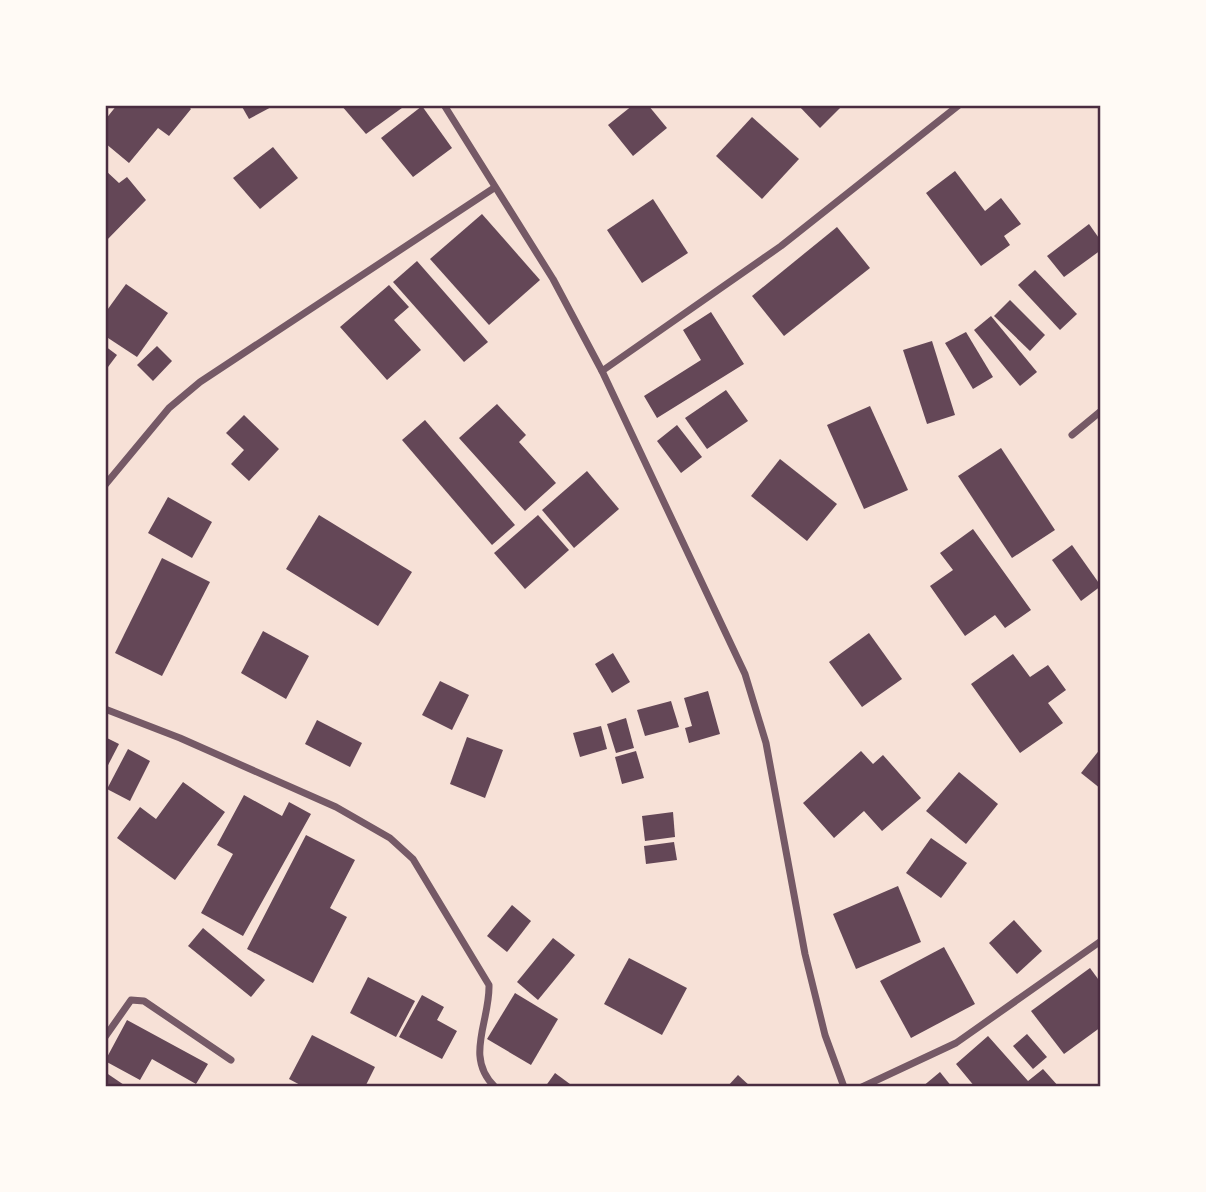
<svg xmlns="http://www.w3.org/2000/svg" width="1206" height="1192" font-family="Ubuntu,sans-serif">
	<rect width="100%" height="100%" fill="#f7e1d7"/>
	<g fill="#644757">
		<path d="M117,105H187L191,109L169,136L158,128L129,163L105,143V120Z"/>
		<path d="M241,105H275L249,119Z"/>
		<path d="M341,105H406L366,134Z"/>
		<path d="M633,105H648L667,128L633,156L608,125Z"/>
		<path d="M798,105H843L820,128Z"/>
		<path d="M422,106L452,148L413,177L381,138Z"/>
		<path d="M752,117L799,159L762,199L716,156Z"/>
		<path d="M273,147L298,178L260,209L233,178Z"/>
		<path d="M105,170L119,183L127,177L146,200L105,242Z"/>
		<path d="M955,171L985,211L1001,198L1021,224L1004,236L1010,245L981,266L926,193Z"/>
		<path d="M653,199L688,253L642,283L607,230Z"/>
		<path d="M482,214L540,280L489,325L430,259Z"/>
		<path d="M1089,224L1101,241V250L1064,277L1047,256Z"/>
		<path d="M837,227L870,268L784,336L752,296Z"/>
		<path d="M417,261L488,342L464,362L393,282Z"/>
		<path d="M1035,270L1077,314L1060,330L1018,285Z"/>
		<path d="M126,284L168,313L137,357L105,336V313Z"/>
		<path d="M389,285L409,307L394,320L421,350L387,380L340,327Z"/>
		<path d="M1010,300L1045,335L1030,351L994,316Z"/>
		<path d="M711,312L744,364L657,418L644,396L701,360L683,330Z"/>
		<path d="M991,316L1037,372L1020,386L974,330Z"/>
		<path d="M966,332L993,377L973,389L945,343Z"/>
		<path d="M932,341L955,415L927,424L903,350Z"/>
		<path d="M105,346L117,355L105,371Z"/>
		<path d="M157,346L172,361L153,381L137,365Z"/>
		<path d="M726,390L748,421L707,449L685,418Z"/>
		<path d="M497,404L526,435L519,442L556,483L525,511L459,438Z"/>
		<path d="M870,406L908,490L864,509L827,425Z"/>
		<path d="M244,415L279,449L249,481L231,464L244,450L226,433Z"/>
		<path d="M425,420L515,525L492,545L402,440Z"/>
		<path d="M677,425L702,457L681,473L657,441Z"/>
		<path d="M1001,448L1055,530L1012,558L958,476Z"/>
		<path d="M780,459L837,504L807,541L751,496Z"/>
		<path d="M587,471L619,509L574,548L542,510Z"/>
		<path d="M168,497L212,522L192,558L148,533Z"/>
		<path d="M319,515L412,572L378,626L286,569Z"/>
		<path d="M538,515L569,550L525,589L494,553Z"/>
		<path d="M973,529L1031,610L1005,628L995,615L965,636L930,586L953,570L940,553Z"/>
		<path d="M1072,545L1101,586L1081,601L1052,560Z"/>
		<path d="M162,558L210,582L162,676L115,653Z"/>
		<path d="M263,631L309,656L286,699L241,673Z"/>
		<path d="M869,633L902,679L862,707L829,662Z"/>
		<path d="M613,653L630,682L612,693L595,664Z"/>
		<path d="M1013,654L1030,677L1048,665L1066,690L1048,703L1063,723L1020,753L971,684Z"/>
		<path d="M440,681L469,695L452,730L422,715Z"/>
		<path d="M708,691L720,734L689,743L685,728L692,726L684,698Z"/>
		<path d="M671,701L679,727L645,736L637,710Z"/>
		<path d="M626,718L634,748L616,753L607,724Z"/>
		<path d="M317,720L362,743L350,767L305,744Z"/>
		<path d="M601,726L607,749L580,757L573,733Z"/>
		<path d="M105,737L119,744L105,771Z"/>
		<path d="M467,737L503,750L485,798L450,784Z"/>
		<path d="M1101,748V789L1081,773Z"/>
		<path d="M128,749L150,761L130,801L107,789Z"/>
		<path d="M636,751L644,778L622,784L615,757Z"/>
		<path d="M861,751L873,764L883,755L921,798L882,831L864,811L834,838L803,803Z"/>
		<path d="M959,772L998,804L966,844L926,811Z"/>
		<path d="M183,782L225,812L175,880L117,838L140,807L156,819Z"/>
		<path d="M244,795L282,816L289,802L311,814L243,936L201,913L233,854L217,845Z"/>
		<path d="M673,812L675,837L645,841L642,816Z"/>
		<path d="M306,835L355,860L330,908L347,917L313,983L247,949Z"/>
		<path d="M931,838L967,863L941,898L906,873Z"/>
		<path d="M674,842L677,860L646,864L644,846Z"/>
		<path d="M898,886L921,942L856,969L833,914Z"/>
		<path d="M512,905L531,921L507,952L487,936Z"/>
		<path d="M1014,920L1042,951L1017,974L989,943Z"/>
		<path d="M203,928L265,980L251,997L188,946Z"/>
		<path d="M553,938L575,955L538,1000L517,982Z"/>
		<path d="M944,947L975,1004L911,1038L880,981Z"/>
		<path d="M629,958L687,988L662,1035L604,1004Z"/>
		<path d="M1090,968L1101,983V1027L1064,1054L1031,1011Z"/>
		<path d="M368,977L415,1001L396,1037L350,1013Z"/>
		<path d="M515,993L558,1019L531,1065L487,1039Z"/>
		<path d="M422,995L444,1007L437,1020L457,1031L442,1059L399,1037Z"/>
		<path d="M127,1020L208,1064L196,1084L152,1059L140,1080L105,1061Z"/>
		<path d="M1027,1034L1047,1057L1033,1069L1013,1046Z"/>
		<path d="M312,1035L375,1067L365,1087H304L289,1079Z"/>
		<path d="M988,1036L1028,1081L1043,1069L1059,1087H975L956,1064Z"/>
		<path d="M105,1072L127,1087H105Z"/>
		<path d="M940,1072L952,1087H922Z"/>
		<path d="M555,1073L574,1087H545Z"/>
		<path d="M738,1075L751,1087H727Z"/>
	</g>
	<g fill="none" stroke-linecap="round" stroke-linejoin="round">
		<g stroke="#755966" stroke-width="7">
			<path d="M444,105L553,279L602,371L745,674L766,743L805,954L825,1035L844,1087"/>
			<path d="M602,371L781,246L959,105"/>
			<path d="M1072,435L1101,411"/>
			<path d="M105,485L169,408L200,382L494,188"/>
			<path d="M105,709L180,738L336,807L390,838L413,859L489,985C490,1022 464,1057 495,1087"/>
			<path d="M105,1037L131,1000L144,1001L231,1060"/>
			<path d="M862,1087L956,1043L1101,941"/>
		</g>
	</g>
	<rect width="1206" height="1192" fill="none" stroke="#fffaf5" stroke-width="214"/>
	<rect x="107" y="107" width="992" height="978" fill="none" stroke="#4a2c40" stroke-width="2.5"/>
</svg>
